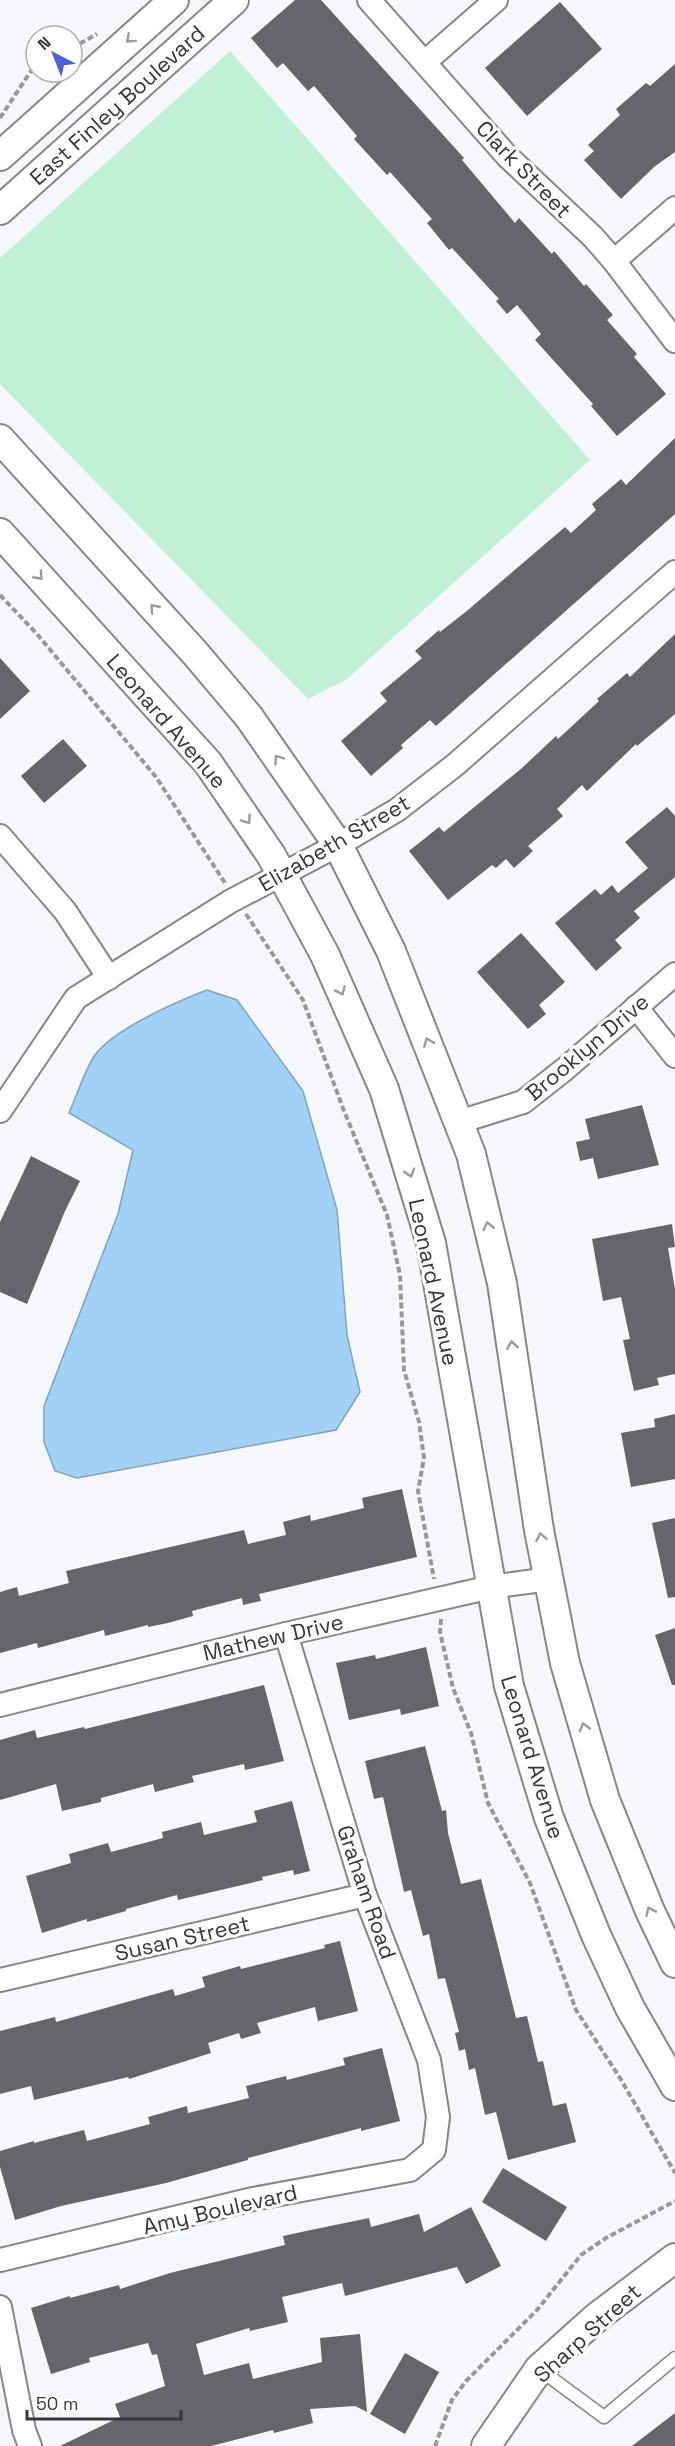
<svg xmlns="http://www.w3.org/2000/svg" width="675" height="2446" font-family="'Space Grotesk',sans-serif">
	<rect width="100%" height="100%" fill="#f5f7fb"/>
	<path fill="#c0f1d6" d="M230,51L590,460L347,679L308,699L0,384V258Z"/>
	<path fill="#a2d1f7" stroke="#82a3be" stroke-width="1.5" d="M207,990L237,1000L303,1091L337,1210L347,1335L360,1392L336,1430L77,1478L55,1471L44,1442V1406L118,1214L133,1150L69,1113C77,1095 83,1075 93,1058C109,1031 178,1001 207,990Z"/>
	<g fill="#64666a">
		<path d="M295,0H321L464,158L462,160L515,223L519,218L552,254L554,251L584,286L586,284L613,315L607,320L637,354L634,357L666,394L617,436L591,406L593,404L535,340L541,334L517,305L507,314L496,301L499,299L452,248L449,250L427,223L432,219L390,172L387,175L354,139L357,136L314,86L308,91L283,63L277,68L251,38Z"/>
		<path d="M560,2L602,49L527,116L485,68Z"/>
		<path d="M675,64V152L654,167L621,199L584,160L594,151L588,145L620,115L616,109L646,83L650,86Z"/>
		<path d="M675,438V514L436,726L430,720L401,745L403,748L371,776L341,741L387,701L380,693L422,658L415,651L439,630L440,632L468,610L565,527L571,533L596,510L592,504L621,479L626,485Z"/>
		<path d="M675,634V714L637,746L636,744L587,791L582,785L557,809L563,816L528,846L533,851L514,868L506,859L496,868L492,865L448,900L409,851L439,827L444,832L522,768L556,736L558,739L599,701L597,699L627,673L630,677Z"/>
		<path d="M0,658L30,691L0,719Z"/>
		<path d="M63,739L87,766L44,803L21,776Z"/>
		<path d="M667,807L675,816V877L634,911L640,918L615,940L622,948L596,971L555,923L595,889L601,895L612,885L618,893L648,868L625,842Z"/>
		<path d="M521,933L565,982L539,1005L546,1014L528,1029L477,972Z"/>
		<path d="M642,1105L659,1165L598,1179L593,1158L580,1161L576,1142L590,1139L585,1119Z"/>
		<path d="M31,1156L80,1181L65,1211L27,1304L0,1292V1222Z"/>
		<path d="M672,1224L675,1247L668,1248L675,1289V1374L657,1378L659,1385L634,1391L623,1340L630,1339L621,1297L603,1301L592,1239Z"/>
		<path d="M675,1414V1479L631,1487L621,1433L655,1427L654,1419Z"/>
		<path d="M402,1489L417,1557L259,1594L261,1601L243,1605L242,1598L219,1604L192,1611L193,1616L168,1623L148,1627V1625L105,1636L104,1630L38,1648L37,1643L0,1653V1592L17,1587L19,1596L69,1583L66,1571L244,1530L248,1544L286,1535L283,1522L310,1515L311,1521L364,1508L362,1498Z"/>
		<path d="M675,1518V1597L668,1598L652,1523Z"/>
		<path d="M675,1628V1685H672L655,1635Z"/>
		<path d="M426,1647L439,1706L401,1715L400,1709L349,1720L336,1663L375,1655L376,1659Z"/>
		<path d="M264,1685L284,1761L245,1770L244,1764L192,1776L194,1782L155,1792L153,1784L101,1798V1802L62,1811L56,1784L0,1800V1740L35,1730L37,1738L84,1727L85,1729Z"/>
		<path d="M425,1746L442,1811L446,1810L448,1833L461,1884L481,1879L516,2018L527,2016L538,2062L543,2061L553,2106L566,2103L576,2142L508,2160L496,2112L485,2115L475,2068L469,2070L465,2049L459,2051L455,2033L459,2032L445,1978L438,1979L429,1934L423,1936L411,1890L404,1892L383,1797L374,1799L365,1761Z"/>
		<path d="M292,1801L310,1871L294,1875L293,1870L262,1877L263,1880L178,1900L177,1895L126,1909V1911L87,1922V1919L42,1933L26,1876L71,1863L69,1854L108,1843L111,1852L163,1838L162,1832L201,1822L204,1835L257,1822L254,1811Z"/>
		<path d="M340,1941L358,2011L318,2021L315,2007L257,2023L261,2033L241,2039L239,2033L208,2043L211,2053L129,2079L128,2077L34,2100L31,2086L0,2094V2031L55,2017L56,2022L173,1989L175,1996L205,1987L202,1977L240,1966L241,1969L325,1948L324,1945Z"/>
		<path d="M382,2048L400,2121L361,2131V2128L248,2158V2160L166,2183L61,2206L15,2220L0,2167V2151L34,2141V2143L84,2130L87,2141L150,2124L148,2117L187,2106L188,2113L249,2098L246,2086L286,2076L287,2080L345,2065L343,2058Z"/>
		<path d="M503,2168L567,2207L546,2241L482,2202Z"/>
		<path d="M471,2207L501,2266L466,2284L457,2267L345,2296L342,2283L282,2297L288,2322L250,2331L249,2328L196,2344L204,2375L249,2363L253,2379L322,2362L320,2338L360,2334L367,2412L355,2406L310,2409L313,2423L274,2433L273,2430L211,2446H60L120,2417L115,2404L165,2386L157,2354L152,2355L148,2343L89,2358L90,2362L51,2374L31,2308L70,2296V2298L119,2285L120,2289L170,2273L285,2245L283,2236L306,2231L369,2218L371,2227L419,2214L424,2232Z"/>
		<path d="M405,2353L439,2372L405,2434L370,2414Z"/>
		<path d="M675,2413V2446H632Z"/>
	</g>
	<g fill="none" stroke-linecap="round" stroke-linejoin="round">
		<defs>
			<path id="service" d="M539,2369L604,2417L675,2358"/>
			<g id="minor">
				<path d="M369,0L507,156L593,237L614,261L675,341"/>
				<path d="M425,62L496,0"/>
				<path d="M614,261L675,208"/>
				<path d="M0,836L65,911L109,978"/>
				<path d="M636,1007L675,1056"/>
				<path d="M0,1111L76,998L231,901L338,845L397,810L455,765L675,572"/>
				<path d="M459,1122L523,1102L565,1069L675,974"/>
				<path d="M0,1705L286,1634L491,1587L549,1579"/>
				<path d="M0,1980L365,1895"/>
				<path d="M0,2260L253,2199L410,2170L434,2150L438,2117L429,2060L365,1895L286,1634"/>
				<path d="M0,2307L24,2430L30,2446"/>
			</g>
			<g id="tertiary">
				<path d="M0,156L174,0"/>
				<path d="M0,210L234,0"/>
				<path d="M0,439L195,653L249,717L338,845L391,951L471,1154L502,1283L539,1530L565,1663L605,1800L650,1911L675,1963"/>
				<path d="M0,533L208,763L271,855L325,955L384,1089L431,1243L509,1686L549,1818L596,1935L630,2008L675,2086"/>
				<path d="M486,2446L539,2369L597,2317L675,2258"/>
			</g>
		</defs>
		<use href="#service" stroke="#85878b" stroke-width="15"/>
		<use href="#minor" stroke="#85878b" stroke-width="26"/>
		<use href="#tertiary" stroke="#85878b" stroke-width="32"/>
		<g stroke="#96989b" stroke-width="4" stroke-dasharray="6 3" stroke-linecap="butt">
			<path d="M72,48L97,34"/>
			<path d="M0,118L31,71L36,68"/>
			<path d="M0,595L37,634L156,777L225,883"/>
			<path d="M246,914L303,1000L344,1111L387,1215L400,1275L404,1370L419,1422L424,1458L418,1491L434,1579"/>
			<path d="M441,1619L440,1632L453,1688L471,1733L488,1803L530,1883L576,2010L620,2078L675,2173"/>
			<path d="M435,2446L452,2400L466,2381L537,2310L581,2255L606,2238L675,2201"/>
		</g>
		<use href="#service" stroke="#fff" stroke-width="12"/>
		<use href="#minor" stroke="#fff" stroke-width="22"/>
		<use href="#tertiary" stroke="#fff" stroke-width="28"/>
	</g>
	<defs><path id="oneway-chevron" d="M-2-3.5L2.5 0L-2 3.5" fill="none" stroke-width="1.6" stroke-linecap="round" stroke-linejoin="round" transform="scale(1.5)"/></defs>
	<g stroke="#9a9b9c">
		<use href="#oneway-chevron" transform="translate(130 39) rotate(138)"/>
		<use href="#oneway-chevron" transform="translate(39 576) rotate(48)"/>
		<use href="#oneway-chevron" transform="translate(154 608) rotate(-132)"/>
		<use href="#oneway-chevron" transform="translate(278 759) rotate(-125)"/>
		<use href="#oneway-chevron" transform="translate(247 820) rotate(56)"/>
		<use href="#oneway-chevron" transform="translate(341 991) rotate(66)"/>
		<use href="#oneway-chevron" transform="translate(428 1042) rotate(-112)"/>
		<use href="#oneway-chevron" transform="translate(410 1173) rotate(73)"/>
		<use href="#oneway-chevron" transform="translate(488 1226) rotate(-103)"/>
		<use href="#oneway-chevron" transform="translate(512 1345) rotate(-99)"/>
		<use href="#oneway-chevron" transform="translate(541 1537) rotate(-101)"/>
		<use href="#oneway-chevron" transform="translate(584 1727) rotate(-106)"/>
		<use href="#oneway-chevron" transform="translate(650 1911) rotate(-114)"/>
	</g>
	<g text-anchor="middle" stroke-width="6" stroke-linejoin="round" paint-order="stroke">
		<g font-size="22" fill="#363739" stroke="#fff">
			<text transform="translate(117 105) rotate(-42)" y="8">East Finley Boulevard</text>
			<text transform="translate(524 169) rotate(46)" y="8">Clark Street</text>
			<text transform="translate(167 721) rotate(49)" y="8">Leonard Avenue</text>
			<text transform="translate(334 843) rotate(-30)" y="8">Elizabeth Street</text>
			<text transform="translate(587 1047) rotate(-40)" y="8">Brooklyn Drive</text>
			<text transform="translate(434 1282) rotate(78)" y="8">Leonard Avenue</text>
			<text transform="translate(273 1637) rotate(-13)" y="8">Mathew Drive</text>
			<text transform="translate(533 1757) rotate(73)" y="8">Leonard Avenue</text>
			<text transform="translate(367 1892) rotate(71)" y="8">Graham Road</text>
			<text transform="translate(182 1938) rotate(-13)" y="8">Susan Street</text>
			<text transform="translate(220 2209) rotate(-13)" y="8">Amy Boulevard</text>
			<text transform="translate(587 2333) rotate(-42)" y="8">Sharp Street</text>
		</g>
	</g>
	<g transform="translate(54 54) rotate(318)"><circle r="28" fill="#ffffff" stroke="#afafb0" stroke-width="1.5"/>
	<path d="M0-4.5L10 22L0 15L-10 22Z" fill="#4c63d8"/>
	<text y="-9" font-size="16" font-weight="bold" text-anchor="middle" fill="#363739">N</text>
	</g>
	<path d="M27 2410v9h154v-9" fill="none" stroke="#363739" stroke-width="3"/>
	<text x="36" y="2410" font-size="18" fill="#363739" stroke="#ffffff" stroke-width="4.5" paint-order="stroke">50 m</text>
</svg>
